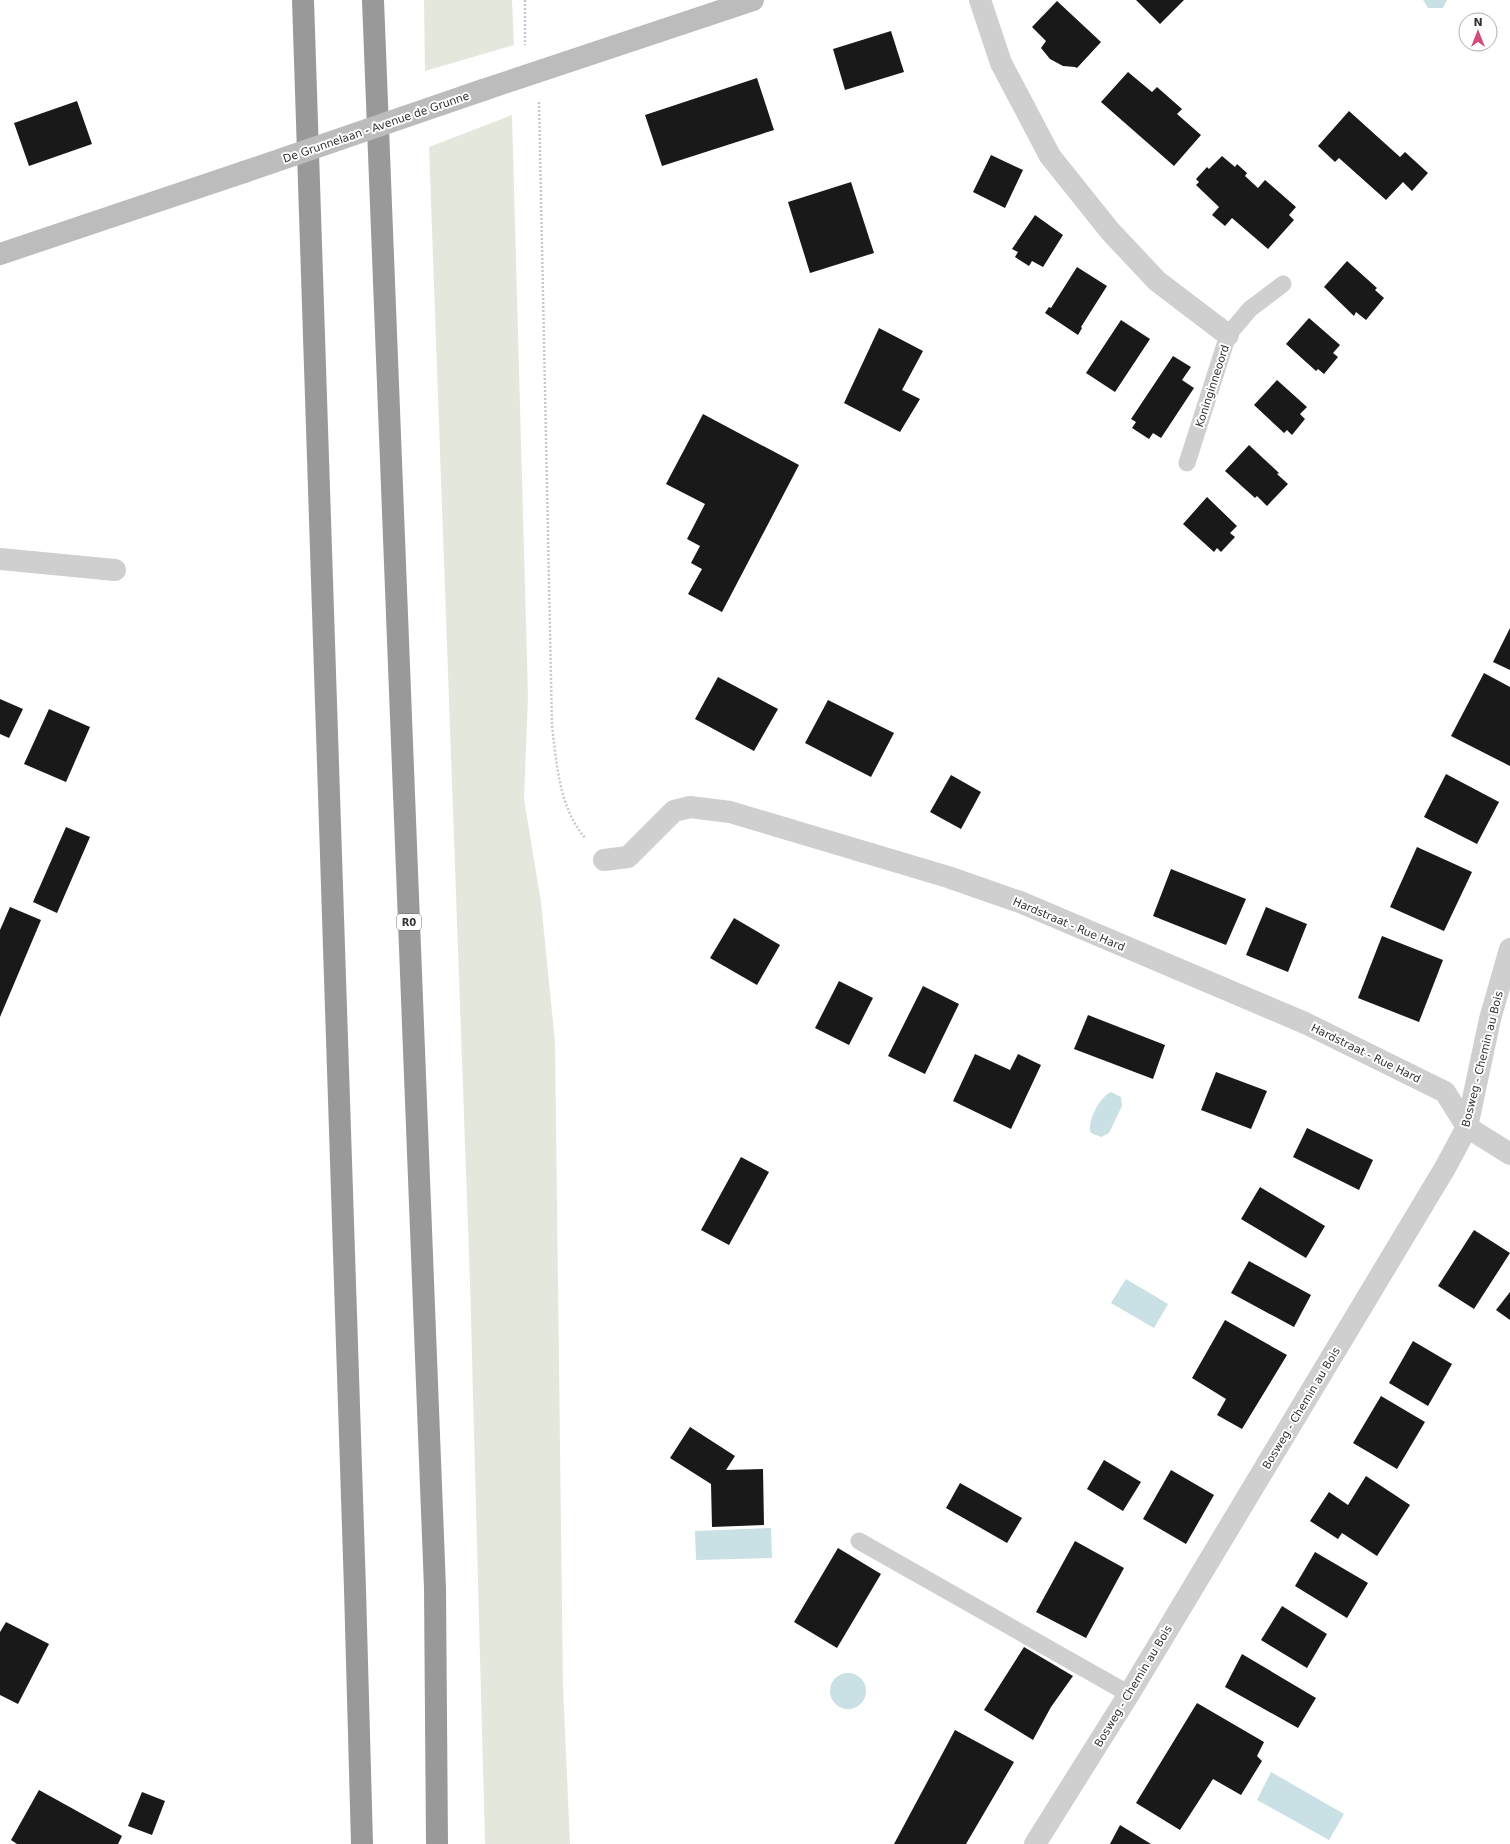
<svg xmlns="http://www.w3.org/2000/svg" width="1510" height="1844" font-family="'DejaVu Sans',sans-serif">
	<rect width="100%" height="100%" fill="#fff"/>
	<g fill="#e4e8dc">
		<path d="M424,0H512L514,45L425,71Z"/>
		<path d="M512,115L528,696L524,799L541,902L555,1042L563,1685L570,1844H485L470,1282L429,147Z"/>
	</g>
	<g fill="#c9e0e4">
		<path d="M1423,0H1447L1443,8H1428Z"/>
		<path d="M1111,1092L1121,1097L1122,1106L1109,1133L1101,1137L1091,1133C1086,1123 1100,1096 1111,1092Z"/>
		<path d="M1126,1279L1168,1304L1154,1328L1111,1303Z"/>
		<path d="M771,1528L772,1558L696,1560L695,1531Z"/>
		<circle cx="848" cy="1691" r="18"/>
		<path d="M1271,1772L1344,1814L1329,1840L1257,1800Z"/>
	</g>
	<g fill="#191919">
		<path d="M1136,0H1184L1160,24Z"/>
		<path d="M1057,1L1101,42L1077,68L1075,67L1063,66L1050,59L1041,48L1046,41L1032,27Z"/>
		<path d="M891,31L904,72L845,90L833,49Z"/>
		<path d="M1128,72L1152,92L1157,87L1182,109L1177,114L1201,135L1174,166L1101,102Z"/>
		<path d="M757,78L774,130L662,166L645,115Z"/>
		<path d="M77,101L92,144L29,166L14,123Z"/>
		<path d="M1349,111L1400,157L1405,152L1428,173L1412,191L1403,182L1386,200L1339,158L1335,162L1318,146Z"/>
		<path d="M991,155L1023,170L1005,208L973,192Z"/>
		<path d="M1222,156L1235,167L1237,164L1247,173L1245,176L1258,188L1265,180L1296,207L1289,215L1294,220L1268,249L1232,218L1225,226L1212,215L1219,207L1196,185L1199,182L1196,179L1207,167L1209,169Z"/>
		<path d="M851,182L874,253L810,273L788,202Z"/>
		<path d="M1035,215L1063,235L1043,267L1032,261L1029,266L1015,257L1018,252L1012,249Z"/>
		<path d="M1347,261L1377,288L1375,290L1384,298L1366,320L1356,312L1354,316L1324,287Z"/>
		<path d="M1077,267L1107,286L1081,327L1082,328L1078,335L1045,313L1049,307L1051,308Z"/>
		<path d="M1309,318L1340,345L1333,353L1338,357L1324,374L1318,369L1316,371L1286,344Z"/>
		<path d="M1121,320L1150,339L1115,392L1086,373Z"/>
		<path d="M879,328L923,351L902,390L920,399L900,432L844,403Z"/>
		<path d="M1173,356L1191,367L1182,380L1194,388L1161,438L1153,433L1149,439L1132,428L1136,422L1131,419Z"/>
		<path d="M1277,380L1307,407L1300,414L1305,419L1292,435L1287,430L1284,433L1254,405Z"/>
		<path d="M703,414L799,465L722,612L688,594L702,569L691,563L700,546L687,539L705,504L666,484Z"/>
		<path d="M1249,445L1279,473L1277,474L1288,484L1267,506L1257,496L1255,498L1225,471Z"/>
		<path d="M1207,497L1237,526L1230,533L1235,537L1221,552L1217,548L1214,552L1183,524Z"/>
		<path d="M1510,628V670L1493,662Z"/>
		<path d="M1484,673L1510,687V766L1451,736Z"/>
		<path d="M718,677L778,709L754,751L695,719Z"/>
		<path d="M0,699L23,709L9,738L0,734Z"/>
		<path d="M828,700L894,733L871,777L805,743Z"/>
		<path d="M49,709L90,727L66,782L24,764Z"/>
		<path d="M1446,774L1499,802L1477,844L1424,817Z"/>
		<path d="M951,775L981,792L961,829L930,812Z"/>
		<path d="M66,827L90,837L57,913L33,902Z"/>
		<path d="M1417,847L1472,872L1444,931L1390,907Z"/>
		<path d="M1171,869L1246,899L1226,945L1153,916Z"/>
		<path d="M10,907L41,920L0,1017V930Z"/>
		<path d="M1266,907L1307,924L1288,972L1246,955Z"/>
		<path d="M734,918L780,945L757,985L710,958Z"/>
		<path d="M1382,936L1443,960L1419,1022L1358,998Z"/>
		<path d="M839,981L873,998L849,1045L815,1028Z"/>
		<path d="M923,986L959,1004L925,1074L888,1056Z"/>
		<path d="M1088,1015L1165,1045L1153,1079L1074,1049Z"/>
		<path d="M975,1054L1010,1070L1018,1054L1041,1065L1011,1129L953,1101Z"/>
		<path d="M1216,1072L1267,1091L1251,1129L1201,1110Z"/>
		<path d="M1307,1128L1373,1160L1359,1190L1293,1157Z"/>
		<path d="M741,1157L769,1172L729,1245L701,1230Z"/>
		<path d="M1260,1187L1325,1226L1306,1258L1241,1219Z"/>
		<path d="M1474,1230L1510,1253L1474,1309L1438,1286Z"/>
		<path d="M1249,1261L1311,1295L1294,1327L1231,1293Z"/>
		<path d="M1510,1292V1320L1496,1310Z"/>
		<path d="M1225,1320L1287,1355L1242,1429L1217,1415L1226,1399L1192,1378Z"/>
		<path d="M1413,1341L1452,1364L1428,1406L1389,1383Z"/>
		<path d="M1381,1396L1425,1422L1397,1469L1353,1443Z"/>
		<path d="M690,1427L735,1456L726,1470L763,1469L764,1525L712,1527L711,1484L670,1458Z"/>
		<path d="M1104,1460L1141,1482L1123,1511L1087,1489Z"/>
		<path d="M1171,1470L1214,1495L1186,1544L1143,1519Z"/>
		<path d="M1366,1476L1410,1505L1377,1556L1342,1533L1338,1539L1310,1521L1329,1492L1348,1505Z"/>
		<path d="M960,1483L1022,1518L1007,1543L946,1508Z"/>
		<path d="M1075,1541L1124,1568L1086,1638L1036,1612Z"/>
		<path d="M838,1548L881,1574L837,1648L794,1622Z"/>
		<path d="M1315,1552L1368,1583L1347,1618L1295,1586Z"/>
		<path d="M1282,1606L1327,1634L1307,1668L1261,1640Z"/>
		<path d="M6,1622L49,1644L18,1704L0,1695V1632Z"/>
		<path d="M1024,1647L1073,1676L1051,1707L1033,1740L984,1710Z"/>
		<path d="M1242,1654L1316,1698L1298,1728L1225,1687Z"/>
		<path d="M1197,1703L1264,1742L1257,1756L1262,1761L1241,1795L1213,1779L1180,1830L1136,1803Z"/>
		<path d="M955,1730L1014,1762L966,1844H894Z"/>
		<path d="M39,1790L122,1836L118,1844H17L11,1840Z"/>
		<path d="M142,1792L165,1801L152,1835L128,1826Z"/>
		<path d="M1120,1825L1151,1844H1110Z"/>
	</g>
	<g fill="none" stroke-linecap="round" stroke-linejoin="round">
		<g stroke="#c9c9c9" stroke-width="2.5" stroke-dasharray="2 2" stroke-linecap="butt">
			<path d="M525,0V45"/>
			<path d="M539,102L552,726C557,766 559,808 586,839"/>
		</g>
		<g stroke="#cfcfcf" stroke-width="17">
			<path d="M1187,463L1228,335L1250,309L1283,284"/>
			<path d="M859,1541L1129,1694"/>
		</g>
		<g stroke="#cfcfcf" stroke-width="22">
			<path d="M980,0L1001,63L1050,156L1110,231L1157,281L1228,335"/>
			<path d="M0,559L115,570"/>
			<path d="M604,860L628,857L674,811L690,807L730,812L948,877L1020,902L1305,1023L1366,1053L1445,1092L1467,1127L1510,1154"/>
			<path d="M1035,1844L1129,1694L1445,1168L1467,1127L1490,1019L1510,949"/>
		</g>
		<g stroke="#bcbcbc" stroke-width="22">
			<path d="M483,90L753,0"/>
			<path d="M0,254L244,172"/>
		</g>
		<g stroke="#999" stroke-width="22">
			<path d="M303,0L355,1589L362,1844"/>
			<path d="M373,0L435,1588L437,1844"/>
		</g>
		<path stroke="#bcbcbc" stroke-width="22" d="M244,172L483,90"/>
	</g>
	<g text-anchor="middle" stroke-width="4" stroke-linejoin="round" paint-order="stroke">
		<rect fill="#fff" stroke="#707070" stroke-width="1" x="397" y="914" width="24" height="16" rx="3"/>
		<g font-size="10" font-weight="bold" fill="#323232">
			<text x="409" y="926">R0</text>
		</g>
		<g font-size="11" fill="#323232" stroke="#fff">
			<text transform="translate(376 127) rotate(-19)" y="4">De Grunnelaan - Avenue de Grunne</text>
			<text transform="translate(1212 386) rotate(-72)" y="4">Koninginneoord</text>
			<text transform="translate(1069 924) rotate(23)" y="4">Hardstraat - Rue Hard</text>
			<text transform="translate(1366 1053) rotate(26)" y="4">Hardstraat - Rue Hard</text>
			<text transform="translate(1482 1059) rotate(-76)" y="4">Bosweg - Chemin au Bois</text>
			<text transform="translate(1301 1408) rotate(-59)" y="4">Bosweg - Chemin au Bois</text>
			<text transform="translate(1133 1686) rotate(-59)" y="4">Bosweg - Chemin au Bois</text>
		</g>
	</g>
	<g transform="translate(1478 32)"><circle r="19" fill="#ffffff" stroke="#adadad"/>
	<path d="M0-3L7 15L0 10L-7 15Z" fill="#d14c76"/>
	<text y="-6" font-size="11" font-weight="bold" text-anchor="middle" fill="#323232">N</text>
	</g>
</svg>
